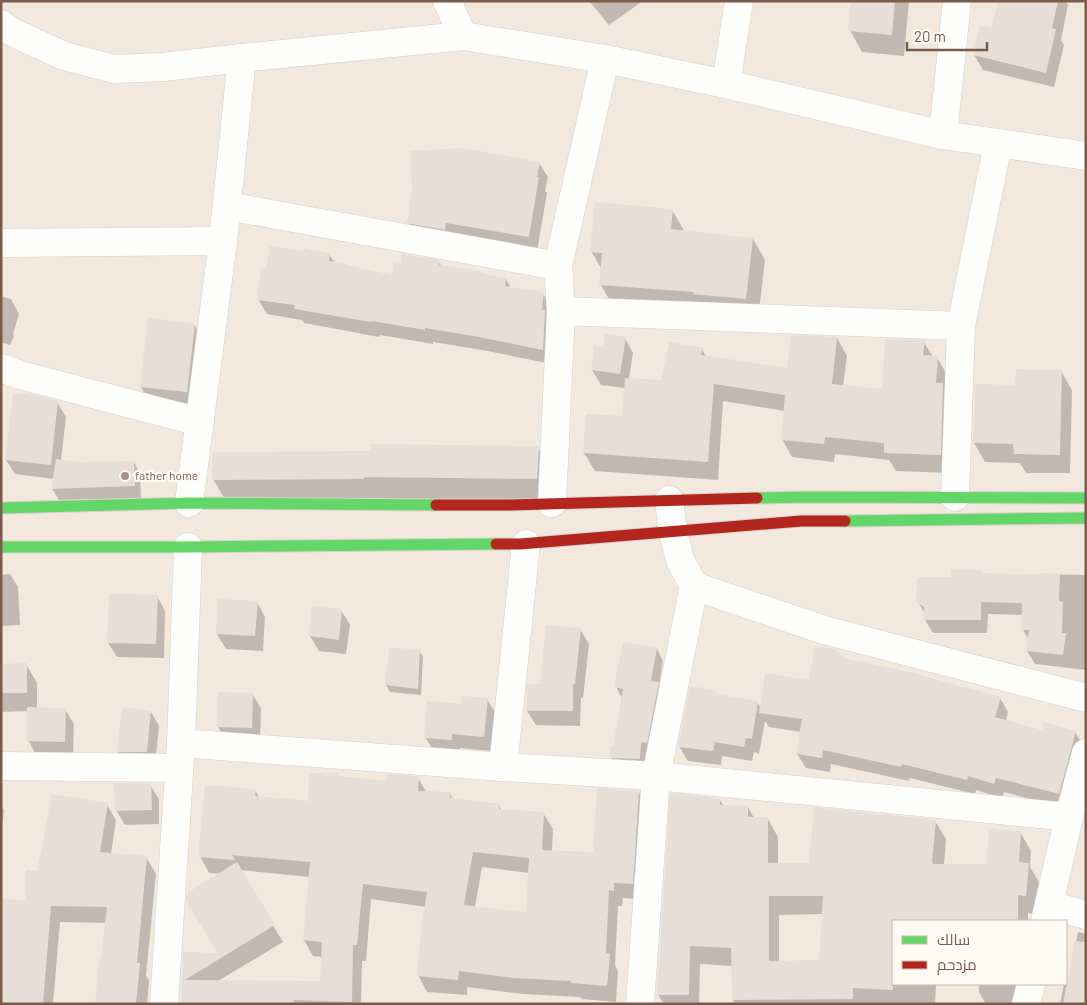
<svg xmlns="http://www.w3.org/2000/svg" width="1087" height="1005" font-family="Barlow,Cairo,sans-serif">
	<rect width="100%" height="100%" fill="#f9f5f0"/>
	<path fill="#f2e8de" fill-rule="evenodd" d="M1,1H1086V1004H1ZM893,921H1066V984H893Z"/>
	<g fill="#0003" fill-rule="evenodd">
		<path d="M589,1H643L609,25Z"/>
		<path d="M852,1H909L904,56L862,52L850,30Z"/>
		<path d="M999,1H1066L1068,5L1061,40L1064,45L1054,87L983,70L974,55L993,30Z"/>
		<path d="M539,163L548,177L545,191L547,193L537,251L417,237L409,223Z"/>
		<path d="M672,210L685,232L753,239L765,260L758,320L613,306L601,285L602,270L591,251Z"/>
		<path d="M305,253L329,254L335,263L346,267L393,276L439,262L442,267L480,272L481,274L506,279L511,288L543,294L552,308L551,364L488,351L433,342V344L380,335L379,337L304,323L302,320L267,314L258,299L267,271Z"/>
		<path d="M1,296L11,299L19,314L13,334L14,336L10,345L1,342Z"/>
		<path d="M194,324L207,346L199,414L154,409L141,387Z"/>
		<path d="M625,338L633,353L629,379L662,381L702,349L706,357L788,370L837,338L847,356L843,386L883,390L924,342L933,357H937L947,375L951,473L896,471L889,460L835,454L834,462L792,457L782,439L785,411L723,401L718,480L595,471L584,453L623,418L625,388L601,385L592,370L604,348Z"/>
		<path d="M1061,371L1072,390L1070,473H1026L1020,463L985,462L974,443L1016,386Z"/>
		<path d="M57,402L66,417L61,461L79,464L134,462L140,474L141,498L59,500L52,489L54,479L15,474L6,460Z"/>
		<path d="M538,447L551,469L549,501H226L213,479L372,453Z"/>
		<path d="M981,572L982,574L1041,576V574L1086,575V670L1035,664L1027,651L1029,640L1023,630V615L988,614L987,633H933L925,620V614L918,602L952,578Z"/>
		<path d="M10,574L18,587L20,625L1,626V575Z"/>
		<path d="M157,596L165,611L164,658L117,657L108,643Z"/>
		<path d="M257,602L265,617L263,651L226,649L217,634Z"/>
		<path d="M341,610L350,625L346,654L319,651L310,636Z"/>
		<path d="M580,629L589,644L583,698H581L580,726L536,725L527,711Z"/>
		<path d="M657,649L663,661L659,685L665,695L646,771L618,769L611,757L614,748L622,698L616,687Z"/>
		<path d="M419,650L423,657L421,695L390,692L386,685Z"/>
		<path d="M847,660L1000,698L1008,712L1006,721L1042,732H1075L1084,747L1067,809L1004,792L1002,798L976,790L975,794L910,778L909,781L831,764L830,772L806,768L797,754L801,732L769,727L765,721L759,754L754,752L752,761L722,756L721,765L688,761L679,746L714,691L717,696L757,702L761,709Z"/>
		<path d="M26,664L37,683V708L65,709L74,724L73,756L36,755L28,740V711L1,712V665Z"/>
		<path d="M219,693L252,694L261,708L260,742H227L218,727Z"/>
		<path d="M487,699L496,714L492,751L460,748L459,754L434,752L425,737L462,706Z"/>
		<path d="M151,712L159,726L155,766H126L118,751Z"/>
		<path d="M340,777L388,782L418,778L427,793H450L453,800L499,805L502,811L543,813L553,829L552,852L594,854L639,792L648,808L642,899L623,898L622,906H618L615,965L618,971L616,1002L582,999L580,997L523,994L467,987V995L427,992L418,975L426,907L371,899L366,961H362L361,1004H183L184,954L220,955L221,874L209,873L200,856L255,790L259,797L309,802ZM482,867L529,873L527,914L475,907ZM240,870L310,877L304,940L313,956L322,957V982L218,981L283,942Z"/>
		<path d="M150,785L159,799V824L125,825L116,810Z"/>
		<path d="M719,799L724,806L748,807L754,818L768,819L778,837V864H810L935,821L946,839L944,865H987L1020,832L1031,851L1030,867L1039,882L1036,914L1028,913V921H893V984H936L935,1004H735L733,1000V966L700,964L699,1004H664L658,995ZM823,914L820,961L779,962V915Z"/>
		<path d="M107,804L116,821L111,854L146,857L156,874L146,975L149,981L147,1004H96L103,961L106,923L60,922L53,1004H1L27,901L38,872Z"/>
		<path d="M1,806L4,810L1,835Z"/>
		<path d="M1078,932L1086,934V1004H1060L1064,984H1066V982L1068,984Z"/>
		<path d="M979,984H1031L1018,1004H986L979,992Z"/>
	</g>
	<g fill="#e6ded7" fill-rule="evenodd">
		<path d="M851,1H895L892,35L848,31Z"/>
		<path d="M998,1H1058L1052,28L1056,29L1046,73L973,55L980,25L992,28Z"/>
		<path d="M462,148L540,162L537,177H539L529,237L446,223L445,230L407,223L412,191L410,151Z"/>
		<path d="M595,202L673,209L671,229L753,238L746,299L693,294L694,292L599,285L602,253L590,252Z"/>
		<path d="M270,246L304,251V248L330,253L329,261L346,264V265L392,275L394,263L401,264L402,254L440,260L439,265L480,271V273L506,278L505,286L544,292L542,310H545V311L543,350L479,337L425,328V330L372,321L371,322L294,309L295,305L257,300L261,268L266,269Z"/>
		<path d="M148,318L195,323L187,392L140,387Z"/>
		<path d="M605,334L626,337L620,374L591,370L594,346L603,347Z"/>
		<path d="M791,335L837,337L832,384L882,389L885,339L925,340L923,355L938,356L936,383H943L941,455L884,453V443L825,437L824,444L781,440L785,395L714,384L708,462L583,453L586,414L622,416L625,378L661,380L669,342L703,348L701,355L787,368Z"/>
		<path d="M1016,369L1062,370L1060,455L1014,454L1013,444L973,443L975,384L1015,385Z"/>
		<path d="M13,393L36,395L58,401L51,465L5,460Z"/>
		<path d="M371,444L539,446L537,479L364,477V479L212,480V452L371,451Z"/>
		<path d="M56,459L79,462L134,461L135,486L51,489Z"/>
		<path d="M951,570H981V573L1039,575V573L1060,574L1059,601L1063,602L1062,633H1066L1063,655L1026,651L1029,630H1021L1022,603L981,602V620H924V607L916,602L917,577H951Z"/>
		<path d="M109,593L158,595L156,644L107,643Z"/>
		<path d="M218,599L258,601L255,636L216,634Z"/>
		<path d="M312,606L342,609L339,640L309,636Z"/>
		<path d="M546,625L581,628L575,684H573V711H526L527,684H540Z"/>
		<path d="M623,642L657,648L651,681L659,682L647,743L641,742L640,759L610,758V746L613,747L623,689L614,687Z"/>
		<path d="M815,646L834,649L848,659L905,671L1001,697L995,717L1042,730L1044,722L1076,731L1059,794L996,778L994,784L968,776L967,780L902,764L901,767L823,750L822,758L796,754L802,719L759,713L765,673L809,680Z"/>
		<path d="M389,648L420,649L418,689L385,685Z"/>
		<path d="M27,663V693H1V664Z"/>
		<path d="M690,686L715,690V694L758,701L752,739L746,738L744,747L715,742L713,751L678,747Z"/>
		<path d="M218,692L253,693L252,728L217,727Z"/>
		<path d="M462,696L488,698L484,737L452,734V740L424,738L427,701L461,704Z"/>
		<path d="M27,707L66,708L65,742L26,741Z"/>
		<path d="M122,707L151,711L147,752H117Z"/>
		<path d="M309,773H339V776L387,781V774L419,776L418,791L450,792V798L500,804L499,809L544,812L542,850L593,852L597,788L639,791L633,884L614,883V891L609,890L606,953L610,954L607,986L571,983V981L513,978L459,971L458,980L417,976L421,929L427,892L363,884L357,945H353L352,1002L294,1000V1004L181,1003L183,952L218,953L186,901L187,893L237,862L275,925L185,980L320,981L322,942L303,940L310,862L232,855L235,860L198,857L205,785L256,789L255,796L308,801ZM473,852L529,858L526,912L464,905Z"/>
		<path d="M114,783H151L152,810L115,811Z"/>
		<path d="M670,793L720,798V805L748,806V817H768V863H809L814,807L936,820L932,863H933V864H986L989,829L1021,831L1019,862L1029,863L1026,896L1018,895V921H893V990L853,988V999L732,1000L731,948L690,946L689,995H657ZM769,896H823L819,960L769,961Z"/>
		<path d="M52,794L108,803L100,852L147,856L137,963H140L136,1004H95L99,959H101L107,907L51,906L43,1004H1V899L25,900L26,870L37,871Z"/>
		<path d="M1075,941L1086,942V1004H1063Z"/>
	</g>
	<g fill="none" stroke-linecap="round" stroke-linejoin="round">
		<defs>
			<g id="street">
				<path d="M447,1L463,36"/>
				<path d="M1,24L12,32L64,56L114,69L163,67L242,58L463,36L605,59L726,84L943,135L1086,156"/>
				<path d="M726,84L739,1"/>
				<path d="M943,135L957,1"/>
				<path d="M227,206L558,266"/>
				<path d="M1,243L223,241"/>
				<path d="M561,311L961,326"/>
				<path d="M1,368L20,375L200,422"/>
				<path d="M955,497L961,326L998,144"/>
				<path d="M669,500L673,532L680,560L694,586L824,630L1086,698"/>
				<path d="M189,503L223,241L242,58"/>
				<path d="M552,503L561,311L558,266L605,59"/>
				<path d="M181,743L503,767L656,776L1069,817"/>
				<path d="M1,766L179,768"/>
				<path d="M503,767L526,544"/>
				<path d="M1049,905L1086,915"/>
				<path d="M1045,921L1069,817L1086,753"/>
				<path d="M164,1004L181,743L188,547"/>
				<path d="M640,1004L656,776L694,586"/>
				<path d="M1026,1004L1031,984"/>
			</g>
			<g id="fast">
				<path d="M757,498L805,497L1086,498"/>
				<path d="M1,508L189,503L436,505"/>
				<path d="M845,521L1086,518"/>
				<path d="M1,547H188L496,544"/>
			</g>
			<g id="jam">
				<path d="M436,505H510L757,498"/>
				<path d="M496,544H520L801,521H845"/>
			</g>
		</defs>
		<use href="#street" stroke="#d7d1cb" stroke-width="29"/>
		<use href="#fast" stroke="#dad1cc" stroke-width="13"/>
		<use href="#jam" stroke="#dad1cc" stroke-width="13"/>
		<use href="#street" stroke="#fefefd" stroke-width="28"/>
		<use href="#fast" stroke="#63d668" stroke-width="11"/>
		<use href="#jam" stroke="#b3261e" stroke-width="11"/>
	</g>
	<circle fill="#a69286" stroke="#fffaf3" stroke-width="2" cx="125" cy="476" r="5"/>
	<g text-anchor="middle" stroke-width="4.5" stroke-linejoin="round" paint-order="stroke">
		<g font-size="12" fill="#7a5c4d" stroke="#fffaf3" text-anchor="start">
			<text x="135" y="480">father home</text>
		</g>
	</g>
	<rect width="1087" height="1005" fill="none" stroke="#7a5c4d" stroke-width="5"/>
	<rect x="892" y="920" width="175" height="65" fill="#fffaf3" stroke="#cabbb1"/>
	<rect x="902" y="936" width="25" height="8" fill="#63d668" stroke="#cabbb1"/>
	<text x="937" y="945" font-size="15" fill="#7a5c4d">سالك</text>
	<rect x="902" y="961" width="25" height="8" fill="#b3261e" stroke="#cabbb1"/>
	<text x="937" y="970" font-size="15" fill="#7a5c4d">مزدحم</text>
	<path d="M907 42v8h80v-8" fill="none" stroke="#7a5c4d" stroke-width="2.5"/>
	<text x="914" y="42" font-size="15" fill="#7a5c4d" stroke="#fffaf3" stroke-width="4" paint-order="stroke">20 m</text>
</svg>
